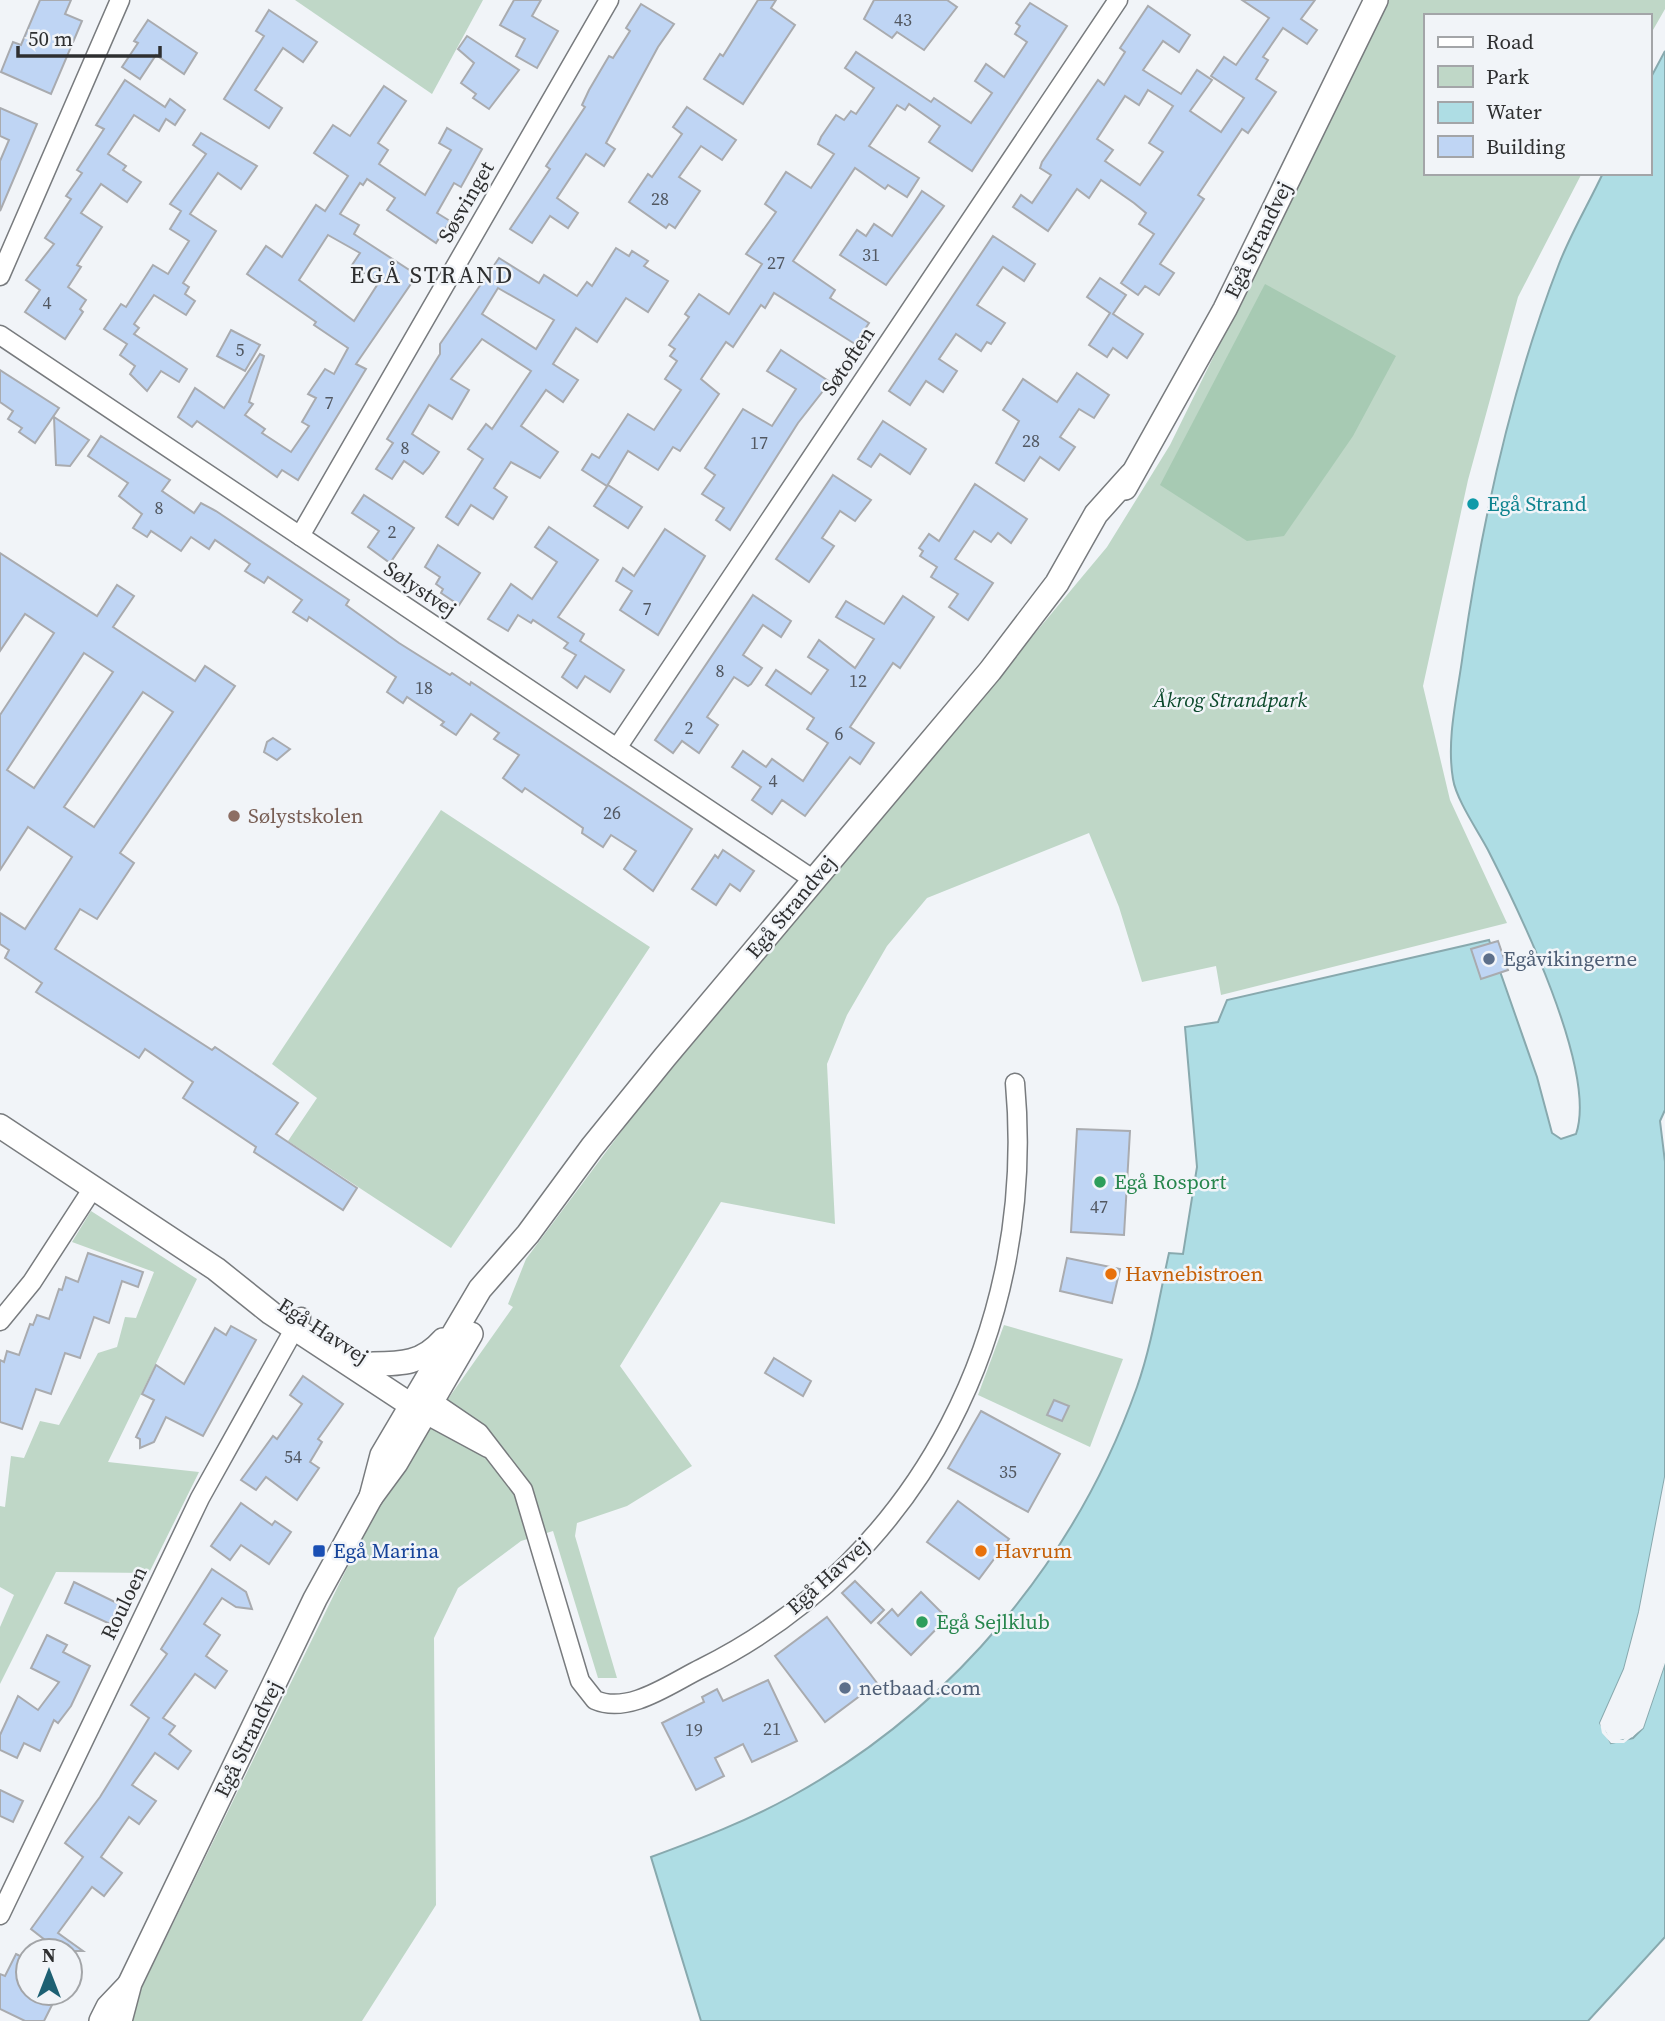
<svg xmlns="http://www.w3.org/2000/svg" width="1665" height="2021" font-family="'Source Serif 4',serif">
	<rect width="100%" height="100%" fill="#f1f4f8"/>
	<g fill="#bfd7c7">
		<path d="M295,0H483L432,94Z"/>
		<path d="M1389,0H1665V9L1649,37V16H1425V173H1582L1518,297L1468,480L1423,686L1450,800L1507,923L1221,995L1216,966L1142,982L1119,907L1089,833L927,898L887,946L847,1015L827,1064L835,1224L721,1202L620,1366L692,1466L627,1506L577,1523L575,1536L617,1678H598L553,1531L521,1541L458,1588L434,1638L436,1905L362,2021H130L141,1989L370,1521L419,1440L513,1307L508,1304L526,1259L638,1109L1107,547L1170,445Z"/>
		<path d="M441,810L650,947L451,1248L288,1141L317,1098L272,1064Z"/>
		<path d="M91,1211L197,1279L108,1462L199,1472L149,1573L56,1572L0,1684V1627L14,1595L0,1587V1506L5,1507L11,1456L24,1458L40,1421L59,1425L98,1353L117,1347L125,1317L136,1318L154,1272L72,1242Z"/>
		<path d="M1004,1325L1123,1359L1090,1447L978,1395Z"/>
	</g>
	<path fill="#a7cab3" d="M1265,284L1396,356L1353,436L1284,536L1247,541L1160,485Z"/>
	<path fill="#aedde4" stroke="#88a9ae" stroke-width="2" d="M1665,51V1110L1660,1121L1665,1162V1477L1639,1612L1624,1669L1600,1723L1611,1743L1633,1738L1643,1728L1665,1663V1937L1588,2021H701L651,1857C700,1839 747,1821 792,1796C952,1708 1076,1559 1137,1387C1152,1344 1159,1298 1169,1253L1183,1254L1197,1167L1185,1027L1218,1022L1227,1000L1489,940L1537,1077L1552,1133L1561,1139L1576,1134C1598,1071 1518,909 1488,850C1478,831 1456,799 1453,779C1446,738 1458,693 1463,653C1482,521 1511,388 1559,264C1571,233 1589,203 1603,173H1649V81Z"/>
	<path fill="#f1f4f8" d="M1665,1477V1499L1643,1613L1627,1670L1604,1723L1606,1732L1612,1740H1623L1640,1726L1665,1659V1663L1643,1728L1624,1743H1611L1602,1733L1600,1723L1624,1669L1639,1612Z"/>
	<g fill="#bfd5f4" stroke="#a9abaf" stroke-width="2" fill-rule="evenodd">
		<path d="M40,0H71L65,14L82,21L51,94L1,72L13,42L21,45Z"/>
		<path d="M514,0H541L532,16L558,31L537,68L516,56L525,39L500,25Z"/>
		<path d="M758,0H776L771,8L795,25L743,104L704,79L720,54L723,56Z"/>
		<path d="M874,0H947L957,7L924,50L897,32L892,38L864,19Z"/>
		<path d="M1242,0H1315L1301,19L1317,30L1307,44L1283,28L1263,57L1268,60L1256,79L1276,92L1248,133L1242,129L1198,195L1204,199L1160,264L1174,273L1159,295L1145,286L1138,295L1121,283L1154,234L1139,224L1146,213L1134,203L1101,180L1089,198L1077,189L1048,231L1013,207L1021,195L1032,203L1051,175L1040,168L1042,162L1098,80L1104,85L1125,52L1120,48L1148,6L1190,35L1179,52L1163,41L1143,70L1181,94L1197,70L1212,80L1190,111L1221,132L1244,98L1211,76L1224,57L1236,65L1269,18ZM1148,90L1173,106L1149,143L1163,152L1140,185L1105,161L1113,150L1097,139L1125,96L1139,105Z"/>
		<path d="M1030,3L1067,26L972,171L929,142L940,126L909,104L905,110L897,105L869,146L919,178L907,197L888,185L885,189L855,168L793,261L835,290L830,298L869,323L855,344L774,293L765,308L761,305L733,347L726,342L701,379L719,394L680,451L673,447L658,470L628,451L607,486L582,470L592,454L599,458L628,414L654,430L681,390L665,379L677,361L670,356L675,349L669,345L689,317L685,314L699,294L729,314L762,264L746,254L776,212L765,204L786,172L811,188L834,154L818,144L821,137L836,115L844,120L851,111L856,114L874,88L845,68L856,52L931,102L934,98L971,123L992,93L975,81L986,64L1004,77L1027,42L1015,34L1020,26L1016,23Z"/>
		<path d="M641,4L674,24L658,47L606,143L615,149L604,166L586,154L557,198L578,213L568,228L550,216L532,243L510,229L550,169L546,166L585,107L582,105L589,90L609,56L613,58L630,31L626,28Z"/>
		<path d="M269,10L317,42L303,62L283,48L255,90L282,108L269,128L224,99L264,36L256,31Z"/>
		<path d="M148,20L197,53L184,74L156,55L140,79L122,67L138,43L134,41Z"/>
		<path d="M467,36L519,70L489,109L473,98L476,94L461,83L474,63L458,49Z"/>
		<path d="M125,80L165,107L170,99L185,110L175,125L166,119L159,131L134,115L108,154L126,166L123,170L141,182L127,202L101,184L81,213L102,227L77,265L81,267L68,287L86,300L80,309L83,312L65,339L25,312L40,290L26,280L54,244L45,238L71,199L66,196L82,173L77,170L104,129L96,125Z"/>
		<path d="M384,86L406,101L378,143L388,150L379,164L425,195L451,150L439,143L447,128L482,149L461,187L454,183L437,213L450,221L436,243L387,210L395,198L367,179L363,185L360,183L340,214L359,225L354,234L417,275L356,364L366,369L298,480L282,470L277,477L197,421L192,427L178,417L195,388L224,408L260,354L264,356L249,402L253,404L245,415L265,429L262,433L291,452L309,426L302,422L316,398L308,394L325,369L334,374L348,348L314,325L316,322L247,274L266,246L282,257L316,205L325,211L348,176L314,153L333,125L350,136ZM328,235L360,253L352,265L379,282L354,321L299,280Z"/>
		<path d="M687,107L736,140L722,160L701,146L679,177L700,191L675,228L669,224L666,228L629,202L648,174L652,177L682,134L673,127Z"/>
		<path d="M0,108L37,124L0,211V161L9,140L0,136Z"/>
		<path d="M201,133L257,166L241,189L218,173L190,214L216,231L183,283L189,287L185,294L195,301L186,315L154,295L134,324L139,328L134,334L187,369L179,382L161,371L147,391L130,374L135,366L120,355L127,344L104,329L121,304L126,307L153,265L168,274L189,241L170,229L181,211L170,204L206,154L193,145Z"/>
		<path d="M922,191L944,206L886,285L840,255L857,230L866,236L874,224L892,236Z"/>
		<path d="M993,236L1035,264L1024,281L1003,267L977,305L1005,323L991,344L987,342L981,351L956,334L939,359L957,371L943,392L926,381L910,405L889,391Z"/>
		<path d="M616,248L629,256L632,251L648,261L644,266L668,281L648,312L626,298L597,342L576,328L553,364L578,380L563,402L546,390L521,426L558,452L540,478L511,462L494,488L507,497L493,519L471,505L458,525L446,517L483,459L468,449L486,424L492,429L531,371L482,339L451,379L469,390L452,419L429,405L412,434L439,452L429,467L423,474L404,461L392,479L376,469L393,443L387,439L440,354V344L499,258L539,283L544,275L577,296L587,282L592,286ZM498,288L554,320L536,349L482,314Z"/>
		<path d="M1100,278L1126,295L1113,314L1143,334L1127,358L1113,348L1107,357L1089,345L1110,313L1087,297Z"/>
		<path d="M231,330L260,345L245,371L217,356Z"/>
		<path d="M781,350L830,382L798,423L730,530L716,520L724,508L702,494L715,475L705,468L743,409L772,426L796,389L767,371Z"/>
		<path d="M0,370L59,408L35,443L19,432L22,428L8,419L13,411L0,402Z"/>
		<path d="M1077,373L1109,395L1094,418L1079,409L1060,437L1075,447L1059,470L1040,457L1024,481L996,463L1019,421L1003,410L1023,379L1057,402Z"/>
		<path d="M54,417L89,440L70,466L56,465Z"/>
		<path d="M883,421L926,449L910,474L880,454L871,467L858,459Z"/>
		<path d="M101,436L170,480L162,491L194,513L201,503L216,511L349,600L346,605L399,643L450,675L452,673L470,685L471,682L692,829L653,891L624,869L636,851L611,835L603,847L582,833L583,828L525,788L522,792L503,778L519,755L494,739L499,733L471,714L456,735L441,725L444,722L407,697L403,703L387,692L396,677L309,617L307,621L293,612L302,600L268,577L264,583L245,571L250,564L215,540L209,549L191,537L181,551L151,531L147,537L133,528L142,514L119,496L128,483L88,456Z"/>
		<path d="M833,475L871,500L855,521L840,511L822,538L834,546L809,582L776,559Z"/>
		<path d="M975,484L1027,519L1011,543L998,533L991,542L974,531L955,559L993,583L968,620L949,607L958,594L931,577L937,567L920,556L923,551L919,548L929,534L939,541Z"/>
		<path d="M608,485L642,507L628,528L594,506Z"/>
		<path d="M364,495L414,528L390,563L368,547L379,531L352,513Z"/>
		<path d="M549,527L598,560L558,617L584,634L580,641L624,670L610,692L585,676L577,688L562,677L576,655L564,648L568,643L533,620L531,623L518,615L508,631L488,619L511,584L532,599L557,562L535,547Z"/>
		<path d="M665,529L705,556L658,635L620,610L632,591L616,581L623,568L634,576Z"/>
		<path d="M438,545L480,573L459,605L441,593L443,589L436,584L440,577L425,567Z"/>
		<path d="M0,553L97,616L117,585L134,596L113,627L195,681L205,666L235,686L120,853L134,863L97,919L80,909L55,949L212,1050L215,1047L298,1103L276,1134L357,1188L343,1210L254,1152L256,1147L183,1098L193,1082L145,1049L139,1058L36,992L42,983L5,958L9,950L0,944V913L25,929L72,857L28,827L0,870V715L54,633L25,614L0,651ZM84,653L113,672L34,788L7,770ZM143,692L173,712L94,827L64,807Z"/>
		<path d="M753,595L791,621L781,637L763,625L743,655L762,668L751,684L748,686L734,677L707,717L718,725L699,753L682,741L673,753L655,740Z"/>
		<path d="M903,596L934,617L900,668L893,663L850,727L874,743L860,764L850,757L805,816L782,800L772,814L752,800L761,787L732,767L743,751L766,767L772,759L803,781L828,743L807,729L814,718L766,685L776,670L811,694L828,670L808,657L819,640L855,668L874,639L836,617L846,601L884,624Z"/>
		<path d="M273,738L290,749L277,760L264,752L267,742Z"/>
		<path d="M723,850L754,871L740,891L730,884L716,905L692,889L715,855L718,858Z"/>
		<path d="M1498,941L1508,970L1481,979L1471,949Z"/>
		<path d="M1077,1129L1130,1131L1124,1235L1071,1232Z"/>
		<path d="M88,1253L143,1272L138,1287L122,1281L109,1323L94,1317L80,1358L65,1353L51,1394L36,1389L22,1429L0,1422V1360L4,1362L7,1351L19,1355L30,1324L33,1325L37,1315L49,1319L59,1289L62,1290L66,1277L78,1282Z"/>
		<path d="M1067,1258L1120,1269L1112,1303L1060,1291Z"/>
		<path d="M231,1326L256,1340L203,1436L166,1417L154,1442L140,1448V1439L136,1437L154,1400L142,1394L156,1365L184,1384L215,1328L226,1335Z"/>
		<path d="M774,1358L811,1381L803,1396L765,1373Z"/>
		<path d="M303,1376L343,1404L318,1439L322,1442L310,1462L319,1468L297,1500L266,1477L256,1490L241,1480L273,1436L277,1439L302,1404L290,1395Z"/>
		<path d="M1054,1400L1069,1406L1062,1421L1047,1415Z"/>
		<path d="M981,1411L1060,1454L1028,1512L948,1468Z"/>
		<path d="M958,1501L1009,1539L979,1579L927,1542Z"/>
		<path d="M241,1503L272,1525L275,1521L291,1532L269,1564L241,1545L230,1560L211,1546Z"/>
		<path d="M212,1569L246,1592L252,1609L236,1607L222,1598L204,1624L220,1635L206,1656L227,1671L215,1688L195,1674L163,1718L175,1726L169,1734L191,1751L178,1769L155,1753L132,1785L156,1801L139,1824L129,1817L101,1857L122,1873L104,1896L92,1887L58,1933L83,1951H37L45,1940L31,1929L83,1857L65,1843L100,1797L149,1718L131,1705L167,1654L161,1649Z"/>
		<path d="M855,1581L884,1610L871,1623L842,1593Z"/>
		<path d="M74,1582L119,1604L110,1624L65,1603Z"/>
		<path d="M921,1592L947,1618L911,1655L878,1623L892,1609L898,1616Z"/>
		<path d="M827,1617L877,1683L825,1722L775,1656Z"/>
		<path d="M47,1635L67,1645L63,1652L90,1666L71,1706L58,1723L54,1720L40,1751L24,1743L17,1758L0,1750V1735L18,1696L38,1710L59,1682L31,1668Z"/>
		<path d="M768,1680L797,1741L752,1762L743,1744L715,1758L724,1776L696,1790L662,1723L704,1702L702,1697L717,1689L723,1701Z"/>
		<path d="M0,1790L23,1801L13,1822L0,1816Z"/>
		<path d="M16,1954L28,1960V1993H58L44,2021H25L0,2009V1974L5,1976Z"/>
	</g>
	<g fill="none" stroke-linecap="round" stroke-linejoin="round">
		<defs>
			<g id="minor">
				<path d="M0,276L120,0"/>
				<path d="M0,335L814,880"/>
				<path d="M300,536L609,0"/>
				<path d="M617,748L1118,0"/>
				<path d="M0,1321L32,1282L93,1188"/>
				<path d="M432,1401L479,1433L523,1490L580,1681L595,1700C629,1715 671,1683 702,1668C923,1558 1037,1324 1015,1083"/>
				<path d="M425,1414L488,1448"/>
				<path d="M0,1915L200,1498L301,1317"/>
			</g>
			<g id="tertiary">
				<path d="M1125,488L1225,309L1376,0"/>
				<path d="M0,1126L216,1269L271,1313L423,1413"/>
				<path d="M373,1364C402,1364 423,1363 443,1340"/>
				<path d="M371,1497L382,1455L480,1289L528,1234L592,1147L665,1057L990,671L1057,583L1096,514L1131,475"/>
				<path d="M101,2021L108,2007L128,1986"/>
				<path d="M120,2021L130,1983L315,1599L371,1497L396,1463L471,1334"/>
			</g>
		</defs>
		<use href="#minor" stroke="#787b7e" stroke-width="21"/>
		<use href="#tertiary" stroke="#787b7e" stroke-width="26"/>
		<use href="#minor" stroke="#fff" stroke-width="18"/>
		<use href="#tertiary" stroke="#fff" stroke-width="23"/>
	</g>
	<circle fill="#0f9aa8" stroke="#f1f4f8" stroke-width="2.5" cx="1473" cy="504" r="7"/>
	<circle fill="#8d6e63" stroke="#f1f4f8" stroke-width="2.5" cx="234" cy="816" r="7"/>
	<g fill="#5c6f8a" stroke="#f1f4f8" stroke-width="2.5">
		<circle cx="1489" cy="959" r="7"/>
		<circle cx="845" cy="1688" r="7"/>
	</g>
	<g fill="#2e9e5b" stroke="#f1f4f8" stroke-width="2.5">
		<circle cx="1100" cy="1182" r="7"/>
		<circle cx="922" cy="1622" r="7"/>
	</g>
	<g fill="#e8710a" stroke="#f1f4f8" stroke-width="2.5">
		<circle cx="1111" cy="1274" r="7"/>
		<circle cx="981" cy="1551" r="7"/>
	</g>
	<rect fill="#1a4fb4" stroke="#f1f4f8" stroke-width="2.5" x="312" y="1544" width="14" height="14" rx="3.5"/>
	<g text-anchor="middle" stroke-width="5" stroke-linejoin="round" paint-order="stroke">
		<g font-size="18" fill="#525861">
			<text x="903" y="26">43</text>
			<text x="660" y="205">28</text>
			<text x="871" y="261">31</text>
			<text x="776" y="269">27</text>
			<text x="47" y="309">4</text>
			<text x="240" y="356">5</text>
			<text x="329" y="409">7</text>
			<text x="1031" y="447">28</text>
			<text x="759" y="449">17</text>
			<text x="405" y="454">8</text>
			<text x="159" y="514">8</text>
			<text x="392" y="538">2</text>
			<text x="647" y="615">7</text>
			<text x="720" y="677">8</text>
			<text x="858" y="687">12</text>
			<text x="424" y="694">18</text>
			<text x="689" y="734">2</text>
			<text x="839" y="740">6</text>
			<text x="773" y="787">4</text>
			<text x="612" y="819">26</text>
			<text x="1099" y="1213">47</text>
			<text x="293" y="1463">54</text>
			<text x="1008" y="1478">35</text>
			<text x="772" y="1735">21</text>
			<text x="694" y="1736">19</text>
		</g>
		<g font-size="21" fill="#2e2f30" stroke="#f1f4f8">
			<text transform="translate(466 202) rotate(-60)" y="7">Søsvinget</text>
			<text transform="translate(1258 240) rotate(-64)" y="7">Egå Strandvej</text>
			<text transform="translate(848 361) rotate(-56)" y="7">Søtoften</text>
			<text transform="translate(420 589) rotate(34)" y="7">Sølystvej</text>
			<text transform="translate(791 907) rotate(-50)" y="7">Egå Strandvej</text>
			<text transform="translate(323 1331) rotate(33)" y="7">Egå Havvej</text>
			<text transform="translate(828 1576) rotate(-42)" y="7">Egå Havvej</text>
			<text transform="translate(124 1603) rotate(-64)" y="7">Rouloen</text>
			<text transform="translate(248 1739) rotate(-64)" y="7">Egå Strandvej</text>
		</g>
		<g font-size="21" fill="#0d838f" stroke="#f1f4f8" text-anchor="start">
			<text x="1487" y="511">Egå Strand</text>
		</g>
		<g font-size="21" font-style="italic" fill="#0a482a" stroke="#f1f4f8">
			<text x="1230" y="707">Åkrog Strandpark</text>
		</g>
		<g font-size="21" fill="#785e54" stroke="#f1f4f8" text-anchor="start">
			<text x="248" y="823">Sølystskolen</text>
		</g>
		<g font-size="21" fill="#4e5e75" stroke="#f1f4f8" text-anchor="start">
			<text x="1503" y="966">Egåvikingerne</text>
			<text x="859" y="1695">netbaad.com</text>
		</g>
		<g font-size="21" fill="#27864d" stroke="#f1f4f8" text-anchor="start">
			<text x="1114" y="1189">Egå Rosport</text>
			<text x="936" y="1629">Egå Sejlklub</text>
		</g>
		<g font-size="21" fill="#c56008" stroke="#f1f4f8" text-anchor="start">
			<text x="1125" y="1281">Havnebistroen</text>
			<text x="995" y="1558">Havrum</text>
		</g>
		<g font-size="21" fill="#164399" stroke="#f1f4f8" text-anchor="start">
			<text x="333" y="1558">Egå Marina</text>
		</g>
		<g font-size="24" letter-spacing="2" fill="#2e2f30" stroke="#f1f4f8">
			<text x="432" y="283">EGÅ STRAND</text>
		</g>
	</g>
	<rect x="1424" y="14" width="228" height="161" fill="#f1f4f8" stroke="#a3a5a8" stroke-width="2"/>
	<rect x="1438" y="37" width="35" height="10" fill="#ffffff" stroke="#a3a5a8" stroke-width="2"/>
	<text x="1486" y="49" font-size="21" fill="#2e2f30">Road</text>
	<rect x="1438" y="66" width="35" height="21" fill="#bfd7c7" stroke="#a3a5a8" stroke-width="2"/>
	<text x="1486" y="84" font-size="21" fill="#2e2f30">Park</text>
	<rect x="1438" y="102" width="35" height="21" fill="#aedde4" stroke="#a3a5a8" stroke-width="2"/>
	<text x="1486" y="119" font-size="21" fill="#2e2f30">Water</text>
	<rect x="1438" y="136" width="35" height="21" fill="#bfd5f4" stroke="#a3a5a8" stroke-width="2"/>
	<text x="1486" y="154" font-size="21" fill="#2e2f30">Building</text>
	<g transform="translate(49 1972)"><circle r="33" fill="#f1f4f8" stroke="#a3a5a8" stroke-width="2"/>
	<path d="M0-5L12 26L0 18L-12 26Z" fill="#1d6073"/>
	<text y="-10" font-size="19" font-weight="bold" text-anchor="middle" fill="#2e2f30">N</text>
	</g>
	<path d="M18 46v10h142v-10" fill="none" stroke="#2e2f30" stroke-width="3.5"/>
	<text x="28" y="46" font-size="21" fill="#2e2f30" stroke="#f1f4f8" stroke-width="5" paint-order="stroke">50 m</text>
</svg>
